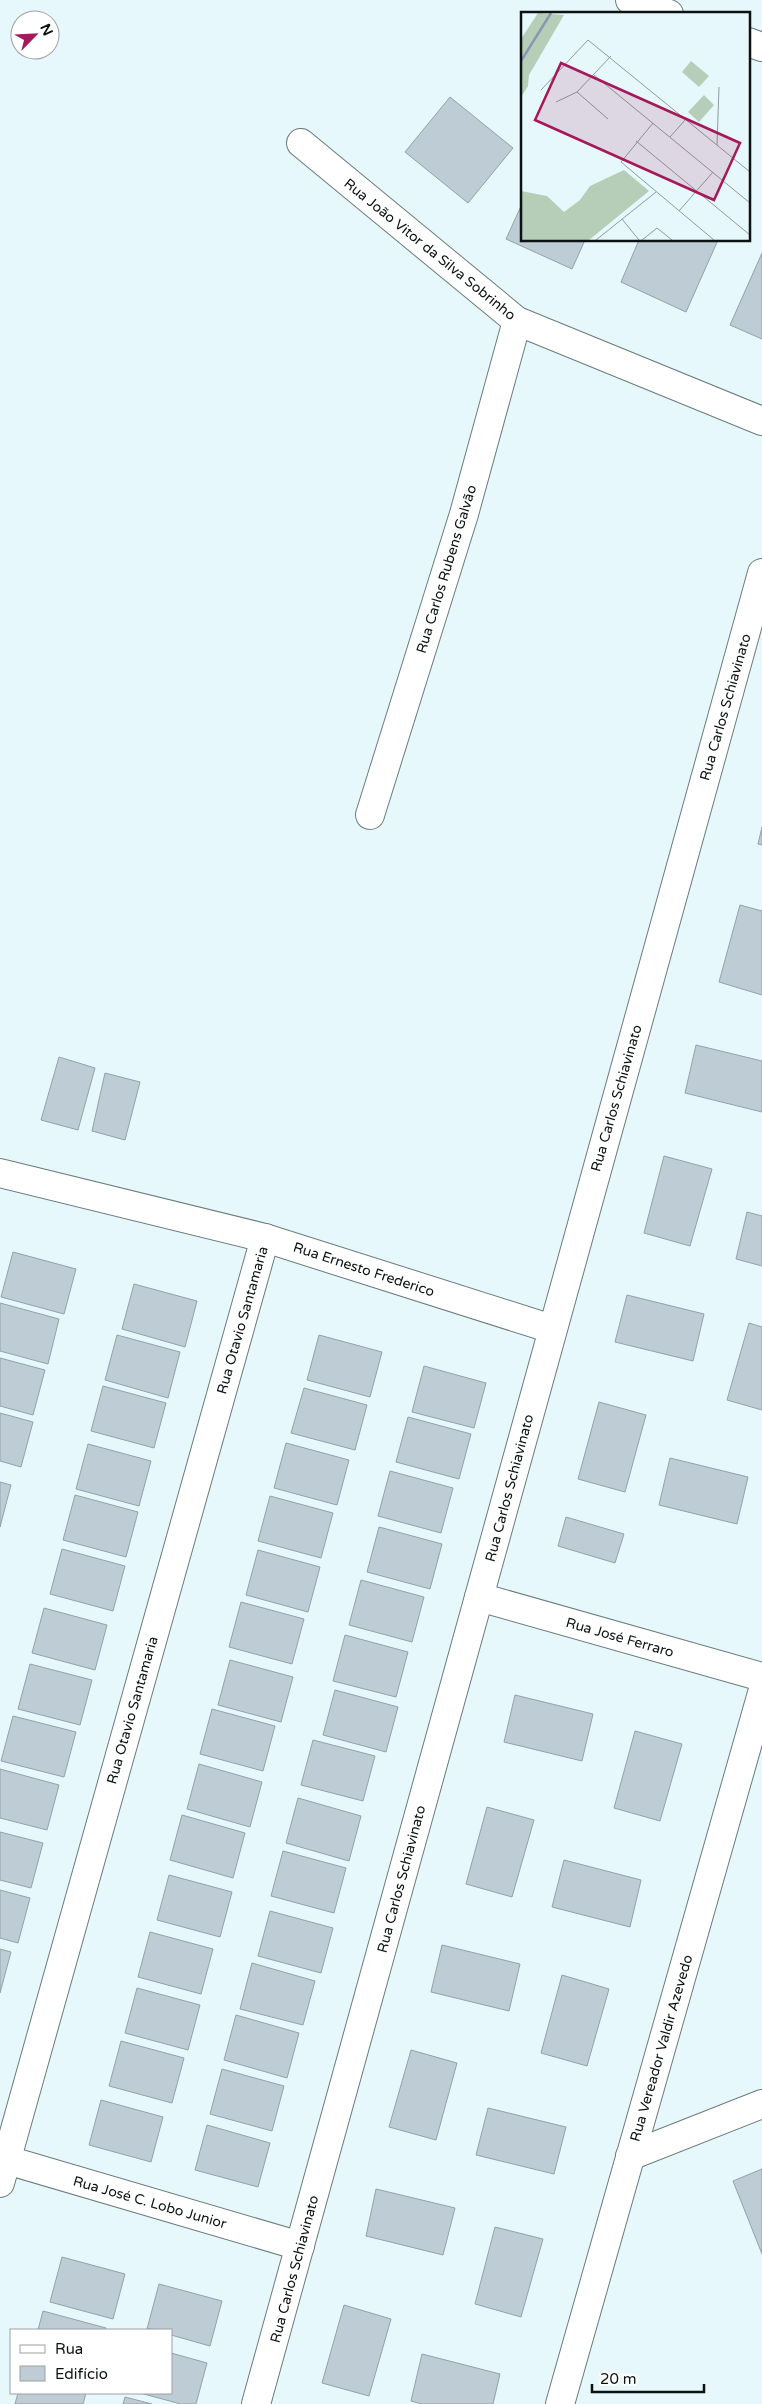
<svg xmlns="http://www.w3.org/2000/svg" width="762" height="2404" font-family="'Varela Round',sans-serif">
	<rect width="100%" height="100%" fill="#e6f8fb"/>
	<g fill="#beccd6" stroke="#94a1aa">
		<path d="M450,97L513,148L468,203L405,152Z"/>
		<path d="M522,204V240H585L572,269L506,239Z"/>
		<path d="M639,240H718L686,312L621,282Z"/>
		<path d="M762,253V339L730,325Z"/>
		<path d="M762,827V845L758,844Z"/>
		<path d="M740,905L762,911V995L719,982Z"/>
		<path d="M696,1045L762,1061V1112L685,1093Z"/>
		<path d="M59,1057L95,1068L78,1130L41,1120Z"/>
		<path d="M105,1073L140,1082L125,1140L92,1131Z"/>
		<path d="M664,1156L712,1169L690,1246L644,1233Z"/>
		<path d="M747,1212L762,1216V1266L736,1259Z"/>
		<path d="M13,1252L76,1269L64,1314L1,1297Z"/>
		<path d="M134,1284L197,1301L185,1347L122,1329Z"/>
		<path d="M627,1295L704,1314L693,1361L615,1342Z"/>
		<path d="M0,1303L59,1319L48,1364L0,1351Z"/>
		<path d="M749,1323L762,1327V1410L727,1400Z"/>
		<path d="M117,1335L180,1352L168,1398L105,1380Z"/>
		<path d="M319,1335L382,1352L370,1397L307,1380Z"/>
		<path d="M0,1358L45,1370L33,1415L0,1406Z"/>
		<path d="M424,1366L486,1383L474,1428L412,1412Z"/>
		<path d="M103,1386L166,1403L154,1448L91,1431Z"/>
		<path d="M304,1388L367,1405L355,1450L291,1433Z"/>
		<path d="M599,1402L646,1415L625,1492L578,1479Z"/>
		<path d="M0,1413L33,1422L21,1467L0,1461Z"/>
		<path d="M408,1417L471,1434L459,1479L396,1462Z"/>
		<path d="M286,1443L349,1460L337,1505L274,1488Z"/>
		<path d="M88,1444L151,1461L139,1506L76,1489Z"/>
		<path d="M670,1458L748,1477L737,1524L659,1505Z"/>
		<path d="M390,1471L453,1488L441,1533L378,1516Z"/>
		<path d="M0,1482L11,1485L0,1527Z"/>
		<path d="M75,1495L138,1512L126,1557L63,1540Z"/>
		<path d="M270,1496L333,1513L321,1558L258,1541Z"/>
		<path d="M566,1517L624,1534L615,1563L558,1546Z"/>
		<path d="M379,1527L442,1544L430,1589L367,1572Z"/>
		<path d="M62,1549L125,1566L113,1611L50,1594Z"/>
		<path d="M258,1550L320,1567L308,1612L246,1595Z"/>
		<path d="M361,1580L424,1597L412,1642L349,1625Z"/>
		<path d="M241,1602L304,1619L292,1664L229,1647Z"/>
		<path d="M44,1608L107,1625L95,1670L32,1653Z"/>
		<path d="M345,1635L408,1652L396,1697L333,1681Z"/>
		<path d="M230,1660L293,1677L281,1722L218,1705Z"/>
		<path d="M30,1664L92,1680L80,1725L18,1709Z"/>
		<path d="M335,1690L398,1707L386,1752L323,1735Z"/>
		<path d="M515,1695L593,1714L582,1761L504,1742Z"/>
		<path d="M212,1709L275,1726L263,1771L200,1754Z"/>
		<path d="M13,1716L76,1732L64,1777L1,1761Z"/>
		<path d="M635,1731L682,1744L660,1821L614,1808Z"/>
		<path d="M313,1740L375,1756L363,1801L301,1785Z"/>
		<path d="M199,1764L262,1782L250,1827L187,1809Z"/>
		<path d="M0,1769L59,1785L47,1830L0,1818Z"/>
		<path d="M298,1798L361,1816L349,1861L286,1843Z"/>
		<path d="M487,1807L534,1820L512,1897L466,1884Z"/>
		<path d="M182,1815L245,1833L233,1878L170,1860Z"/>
		<path d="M0,1832L43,1843L31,1888L0,1880Z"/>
		<path d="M283,1851L346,1868L334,1913L271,1896Z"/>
		<path d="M564,1860L641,1880L630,1927L552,1907Z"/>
		<path d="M169,1875L232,1892L220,1937L157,1920Z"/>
		<path d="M0,1890L30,1898L18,1943L0,1938Z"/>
		<path d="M270,1911L333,1928L321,1973L258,1956Z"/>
		<path d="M150,1932L213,1949L201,1994L138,1977Z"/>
		<path d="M442,1945L520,1964L509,2011L431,1992Z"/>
		<path d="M0,1949L11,1952L0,1993Z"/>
		<path d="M252,1963L315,1981L303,2025L240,2009Z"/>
		<path d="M562,1975L609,1989L587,2066L541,2053Z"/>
		<path d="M137,1988L200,2005L188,2050L125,2033Z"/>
		<path d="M236,2015L299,2033L287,2078L224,2060Z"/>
		<path d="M121,2041L184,2058L172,2103L109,2086Z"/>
		<path d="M411,2050L457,2063L436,2140L389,2127Z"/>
		<path d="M222,2069L284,2086L272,2131L210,2114Z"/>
		<path d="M101,2100L163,2117L151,2162L89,2145Z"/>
		<path d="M488,2108L566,2127L554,2174L476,2155Z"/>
		<path d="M207,2125L270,2143L258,2187L195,2170Z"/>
		<path d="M762,2169V2254L733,2181Z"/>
		<path d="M376,2189L455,2208L443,2255L366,2236Z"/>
		<path d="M495,2227L543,2239L521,2317L475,2304Z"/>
		<path d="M62,2257L125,2274L113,2319L50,2302Z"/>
		<path d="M159,2284L222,2301L210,2346L171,2335V2330L147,2329Z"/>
		<path d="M344,2305L391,2319L369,2396L322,2383Z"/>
		<path d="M43,2311L106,2328V2330H38Z"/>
		<path d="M171,2353L207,2363L196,2404H181L140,2393H171Z"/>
		<path d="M422,2354L500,2374L493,2404H422L411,2401Z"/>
		<path d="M18,2393H86L83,2404H15Z"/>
		<path d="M125,2397L152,2404H123Z"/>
	</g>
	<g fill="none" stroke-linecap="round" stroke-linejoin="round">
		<defs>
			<g id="minor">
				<path d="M630,0L669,14"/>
				<path d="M748,42L762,47"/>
				<path d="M301,143L517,321L762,421"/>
				<path d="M370,815L464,514L517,321"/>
				<path d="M0,1173L265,1238L552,1329"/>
				<path d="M479,1597L762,1677"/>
				<path d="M630,2156L762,2104"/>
				<path d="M0,2158L300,2246"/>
				<path d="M0,2183L265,1238"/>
				<path d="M256,2404L762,573"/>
				<path d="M560,2404L762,1693"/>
			</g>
		</defs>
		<use href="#minor" stroke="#6b7c7e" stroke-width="30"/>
		<use href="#minor" stroke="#fff" stroke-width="28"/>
	</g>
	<g text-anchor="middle" stroke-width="4" stroke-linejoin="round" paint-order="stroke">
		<g font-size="14" fill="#0c1213" stroke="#fff">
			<text transform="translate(430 249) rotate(39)" y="5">Rua João Vitor da Silva Sobrinho</text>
			<text transform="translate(446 569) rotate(-73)" y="5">Rua Carlos Rubens Galvão</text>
			<text transform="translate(725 707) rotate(-74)" y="5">Rua Carlos Schiavinato</text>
			<text transform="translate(616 1098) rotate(-74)" y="5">Rua Carlos Schiavinato</text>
			<text transform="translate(364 1269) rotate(18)" y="5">Rua Ernesto Frederico</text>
			<text transform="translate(242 1320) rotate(-74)" y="5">Rua Otavio Santamaria</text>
			<text transform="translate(509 1488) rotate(-75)" y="5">Rua Carlos Schiavinato</text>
			<text transform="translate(620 1637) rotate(16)" y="5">Rua José Ferraro</text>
			<text transform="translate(132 1710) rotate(-74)" y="5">Rua Otavio Santamaria</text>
			<text transform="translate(401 1879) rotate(-75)" y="5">Rua Carlos Schiavinato</text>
			<text transform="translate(661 2048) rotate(-74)" y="5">Rua Vereador Valdir Azevedo</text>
			<text transform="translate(150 2202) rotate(16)" y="5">Rua José C. Lobo Junior</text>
			<text transform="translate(294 2269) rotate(-75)" y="5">Rua Carlos Schiavinato</text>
		</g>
	</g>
	<g transform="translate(521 12)">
		<rect width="229" height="229" fill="#e6f8fb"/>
		<path d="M17,1L43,3L8,63L7,74L0,85V27ZM170,49L188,64L178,75L161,60ZM183,83L193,93L178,110L167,100ZM103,158L128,179L68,228H0V179L26,184L43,200L59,188L69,174Z" fill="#b6ceb8"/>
		<path fill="none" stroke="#8b96b1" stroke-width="2.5" d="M0,49L30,1"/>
		<path fill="none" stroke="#8f9c9e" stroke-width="1" d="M73,63L229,191M20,78L67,28L229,160M56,80L87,107M35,90L56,80L90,44M132,111L100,150L193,228M149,125L165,107M115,129L229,223M196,133L198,75M158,199L192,160M101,207L118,228M75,228L135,180M121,228L136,216L151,228"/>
		<path fill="#a6185a" fill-opacity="0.15" stroke="#a6185a" stroke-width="2.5" d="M40,51L219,131L193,188L14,108Z"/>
		<rect width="229" height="229" fill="none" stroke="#0c1213" stroke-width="2.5"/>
	</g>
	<rect x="10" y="2329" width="162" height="65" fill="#ffffff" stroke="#9ea0a1"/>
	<rect x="20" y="2345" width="25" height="8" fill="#ffffff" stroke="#9ea0a1"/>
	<text x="55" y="2354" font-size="15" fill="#0c1213">Rua</text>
	<rect x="20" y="2366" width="25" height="15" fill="#beccd6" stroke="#9ea0a1"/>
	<text x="55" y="2379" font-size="15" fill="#0c1213">Edifício</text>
	<g transform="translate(35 35) rotate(66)"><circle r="24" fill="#ffffff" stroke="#9ea0a1"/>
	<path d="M0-4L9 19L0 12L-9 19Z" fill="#a6185a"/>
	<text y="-8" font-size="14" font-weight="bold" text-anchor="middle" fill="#0c1213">N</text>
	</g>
	<path d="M592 2384v8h112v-8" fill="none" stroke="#0c1213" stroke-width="2.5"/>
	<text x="600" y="2384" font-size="15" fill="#0c1213" stroke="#ffffff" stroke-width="4" paint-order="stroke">20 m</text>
</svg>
